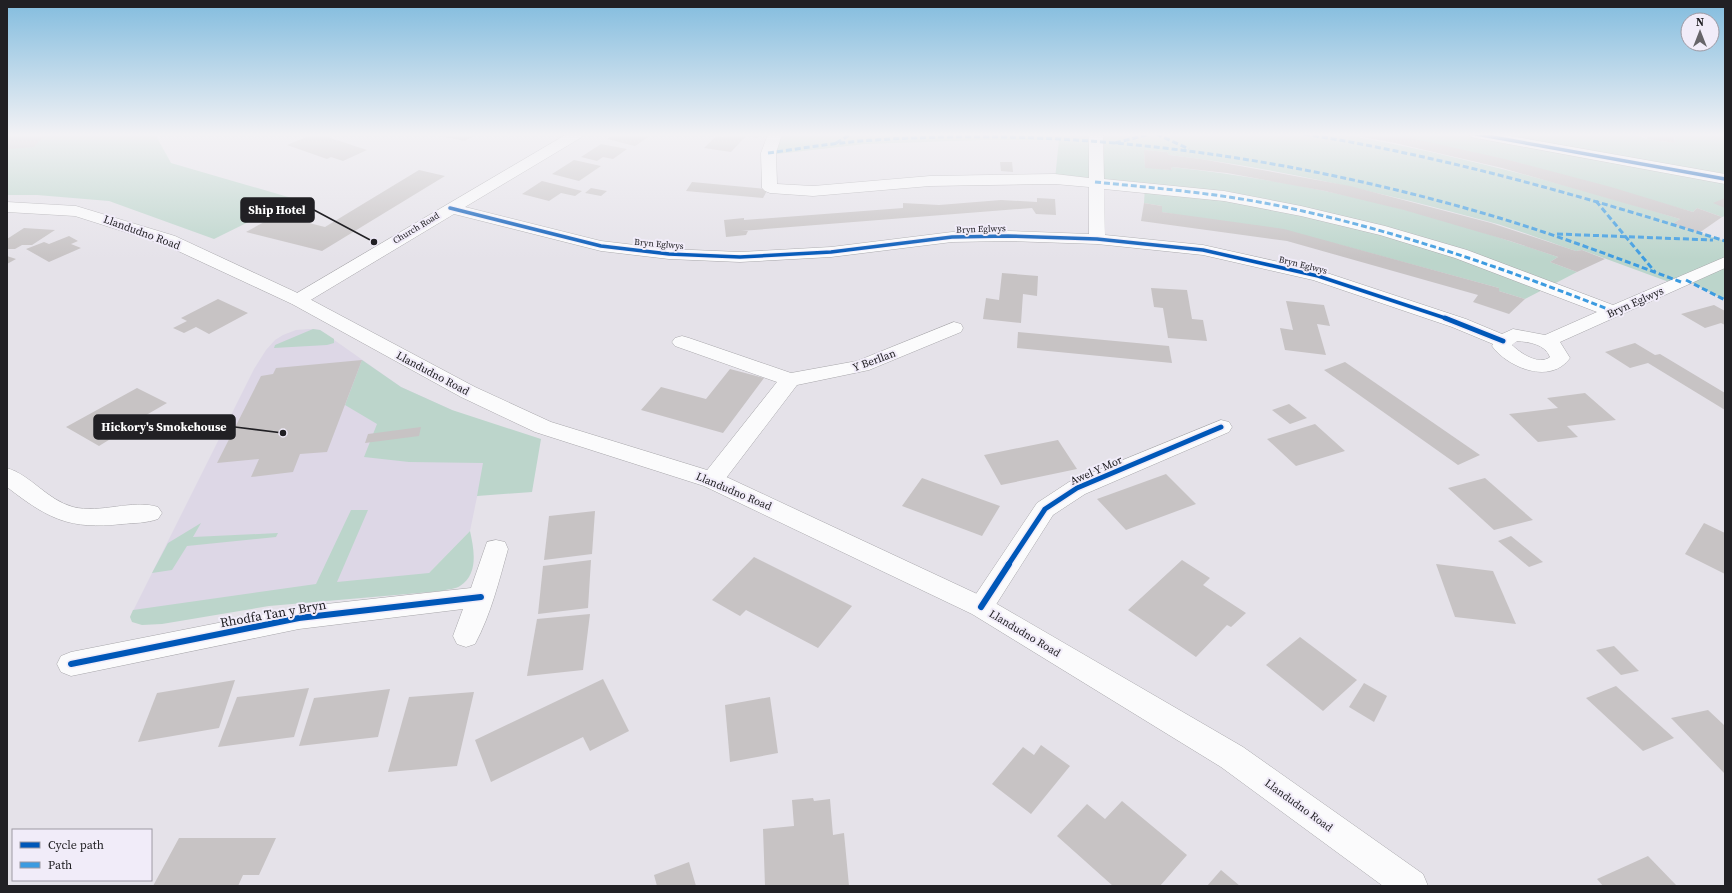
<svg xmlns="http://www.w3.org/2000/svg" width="1732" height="893" font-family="'Source Serif 4',serif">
	<rect width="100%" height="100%" fill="#e5e2e9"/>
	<path fill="#ddd7e6" d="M309,329L320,330L401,387L452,410L484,463L470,531L419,583L130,617L254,369L266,350L275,340L283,335L296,330Z"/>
	<g fill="#bcd5cb">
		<path d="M7,134H155L171,163L295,199L214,239L109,201L37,195H7Z"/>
		<path d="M775,134H1340C1455,154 1568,185 1680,219L1672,224L1725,241V300L1686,280L1669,282L1582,250L1576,251C1548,242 1519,230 1490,222C1385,193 1277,168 1169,155L1167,152L1144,150L1145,167L1171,170L1172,167C1223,173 1274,180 1325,191C1404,207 1482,231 1558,257L1550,262L1577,272L1525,299L1499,291V288L1337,244L1162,212V206L1144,203L1145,187L1055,179L1059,140H983L865,144L768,155L769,142Z"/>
		<path d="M1386,134H1633L1647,139L1675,143L1674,134H1725V216L1722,217L1697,208L1693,212L1512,161Z"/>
		<path d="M313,329L320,330L334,339V343L327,345L274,348L275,345Z"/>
		<path d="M362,360L401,387L452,410L541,439L532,492L477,496L483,463L409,462L364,457L377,424L345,405Z"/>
		<path d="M351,510H368L337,582L429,573L470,531C474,549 479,574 460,586C456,589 448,589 442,591L269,606L162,624L142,625L132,622L130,617L133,610L316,584Z"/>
		<path d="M201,523L193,537L278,533L276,537L187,546L172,570L152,573L168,543Z"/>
	</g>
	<g fill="#c7c3c4">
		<path d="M7,134H46L34,147L7,149Z"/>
		<path d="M313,134H318L367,150L343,161L331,157L327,159L287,145Z"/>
		<path d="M444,134H476L465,141L440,136Z"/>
		<path d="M616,134H653L635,146L607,139Z"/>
		<path d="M730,134H760L757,138L746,136L731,152L704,148L716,136L726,138Z"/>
		<path d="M1345,134H1386L1414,139L1505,159L1611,187L1693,212L1697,208L1722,217L1699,233L1672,224L1680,219L1502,168L1395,143Z"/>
		<path d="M1638,134H1673L1675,143L1647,139V136Z"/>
		<path d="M601,144L627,149L613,159L603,157L597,161L581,157Z"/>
		<path d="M1144,150L1167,152L1169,155L1201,159L1350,186L1491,223L1576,251L1582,250L1605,259L1577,272L1550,262L1558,257L1510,241L1404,210L1325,191L1227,173L1172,167L1171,170L1145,168Z"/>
		<path d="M574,160L601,166L579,181L552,174Z"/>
		<path d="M1000,162H1012L1013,172L1001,171Z"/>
		<path d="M419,170L445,176L322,251L246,232L277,215L325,227Z"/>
		<path d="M542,181L582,191L575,196L561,193L549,201L522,194Z"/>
		<path d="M692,182L768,189L763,198L686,191Z"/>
		<path d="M591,188L607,191L601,196L585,193Z"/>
		<path d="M1037,198L1055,199L1056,215L1036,214L1032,208L741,231H748L746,235L726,237L724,220L744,218V220L903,208V203L939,205L1001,200L1037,202Z"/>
		<path d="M1725,198V208L1713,203Z"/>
		<path d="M1144,203L1162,206V212L1284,229L1499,288V291L1525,299L1509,314L1473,302L1478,295L1287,241L1141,221Z"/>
		<path d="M24,228L55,230L32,245H22L15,249H7V239Z"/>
		<path d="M69,236L78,241L71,244L81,248L49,262L26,249L44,242L49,244Z"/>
		<path d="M7,256L16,259L7,264Z"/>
		<path d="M1002,273L1038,276L1037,296L1023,294L1021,323L983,319L986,298L999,300Z"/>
		<path d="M1151,288L1187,290L1192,319L1203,320L1207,341L1168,338L1163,308L1154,307Z"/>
		<path d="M218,299L248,313L209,334L196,327L184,333L173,328L187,321L181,318Z"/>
		<path d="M1286,301L1324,305L1330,326L1317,324L1326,355L1285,350L1280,328L1293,330Z"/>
		<path d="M1714,305L1725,311V325L1721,323L1705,328L1681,314Z"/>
		<path d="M1018,332L1169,346L1172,363L1017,348Z"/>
		<path d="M1635,343L1655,355L1660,354L1725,393V410L1648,363L1630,368L1605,352Z"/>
		<path d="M362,360L327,452L300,454L293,472L251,477L259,459L217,463L261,376L273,374L276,368Z"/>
		<path d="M1345,362L1480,455L1458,465L1324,370Z"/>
		<path d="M730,369L764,378L723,433L641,410L661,387L706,399Z"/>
		<path d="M137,388L167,403L122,429L125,430L99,446L66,427Z"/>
		<path d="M1585,393L1616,420L1567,426L1578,437L1538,442L1509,414L1558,408L1547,398Z"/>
		<path d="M1289,404L1307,418L1290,424L1272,410Z"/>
		<path d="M1315,424L1345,451L1296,466L1267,439Z"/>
		<path d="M421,427L419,436L365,443L368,434Z"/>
		<path d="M1058,440L1077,469L1001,485L984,455Z"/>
		<path d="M1166,474L1196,504L1126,530L1097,499Z"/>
		<path d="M922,478L1000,506L982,536L902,506Z"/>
		<path d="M1485,478L1533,520L1494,530L1448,488Z"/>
		<path d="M595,511L592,554L544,560L549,516Z"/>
		<path d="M1704,523L1725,533V574L1685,554Z"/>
		<path d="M1511,536L1543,562L1529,567L1498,541Z"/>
		<path d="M754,557L852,606L818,648L746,610L740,616L712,600Z"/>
		<path d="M591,560L588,608L538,614L543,566Z"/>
		<path d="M1182,560L1210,578L1203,585L1246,613L1231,627L1227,625L1196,657L1128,610Z"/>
		<path d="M1436,564L1493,571L1516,624L1455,617Z"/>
		<path d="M590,614L583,670L527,676L537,619Z"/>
		<path d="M1300,637L1357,680L1323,711L1266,665Z"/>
		<path d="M1614,646L1639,671L1621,675L1596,650Z"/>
		<path d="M603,679L629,731L590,751L583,737L491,782L475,740Z"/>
		<path d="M235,680L219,728L138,742L157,693Z"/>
		<path d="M1364,683L1387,696L1374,722L1349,707Z"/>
		<path d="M1616,686L1674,738L1643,751L1586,698Z"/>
		<path d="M309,688L294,737L218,747L237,697Z"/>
		<path d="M390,689L378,737L299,746L314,698Z"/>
		<path d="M474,692L457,766L388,772L409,697Z"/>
		<path d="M770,697L778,753L730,762L725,705Z"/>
		<path d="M1708,710L1725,726V774L1671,718Z"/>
		<path d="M1041,745L1070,766L1031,814L992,784L1023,747L1034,755Z"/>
		<path d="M813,798L814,801L830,799L833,835L844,833L849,886H765L763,829L794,826L792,800Z"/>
		<path d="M1122,801L1187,855L1160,886H1113L1057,836L1087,804L1105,819Z"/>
		<path d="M179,838H276L259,875H243L238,886H153Z"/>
		<path d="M1648,856L1677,886H1603L1597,879Z"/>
		<path d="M689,862L696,886H657L654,875Z"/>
		<path d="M1221,870L1240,886H1207Z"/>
	</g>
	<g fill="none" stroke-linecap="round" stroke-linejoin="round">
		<defs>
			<g id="minor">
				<path d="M567,134H584L582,137L465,207L601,241L669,249L740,252L831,247L952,232L1008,231L1089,234V187L1055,184L930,186L813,196L770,193L765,191L762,188L761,153L768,134H782L776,153L777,184L813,186L930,176L1055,174L1089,178V134H1103L1104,179L1224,191L1301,206L1385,226L1467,250L1613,305L1725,257V268L1560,342L1570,358C1551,385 1508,368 1492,346L1493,344L1452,327L1313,280L1203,255L1097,244L1008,241L952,242L831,257L740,262L669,259L601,251L454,214L304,304L298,305L292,304L289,300L292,296ZM1104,189L1224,201L1301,216L1380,235L1455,258L1597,312L1545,335L1513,329L1502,334L1466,319L1324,272L1203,245L1105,235ZM1517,341C1529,342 1545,344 1550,357C1539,366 1520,353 1512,345Z"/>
				<path d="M1469,134H1499L1725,174V184L1476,138L1471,137Z"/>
				<path d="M954,322L961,324L963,328L961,332L869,370L797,385L720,486L712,488L704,486L701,480L704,474L777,382L675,346L672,342L675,338L682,336L689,338L791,373L857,361Z"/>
				<path d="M1221,420L1229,422L1232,427L1229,432L1085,494L1053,515L990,614L981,617L972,614L968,607L972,600L1037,503L1069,482Z"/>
				<path d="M7,468C31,475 47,500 73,507C101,514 132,499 158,507L162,513L158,519C147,523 134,523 122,524C70,530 48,519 7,487Z"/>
				<path d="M496,540L505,542L508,549C499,581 491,614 475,644L466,647L457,644L453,636L463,609L299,629L71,676L61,672L57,664L61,656L71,652L299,607L471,588L487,542Z"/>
			</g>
			<path id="secondary" d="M7,202L76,206L175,236L304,296L475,387L551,422L720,474L990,600L1243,747L1423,874L1428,886H1383L1221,767L972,614L704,486L535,432L461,397L292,304L163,244L75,216L7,212Z"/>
		</defs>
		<use href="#minor" stroke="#a8a7ab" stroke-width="1"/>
		<use href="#secondary" stroke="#a8a7ab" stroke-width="1"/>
		<use href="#minor" fill="#fbfbfc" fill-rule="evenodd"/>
		<use href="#secondary" fill="#fbfbfc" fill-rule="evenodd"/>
		<g stroke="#3c9be0" stroke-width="3" stroke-dasharray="6 3" stroke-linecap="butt">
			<path d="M1156,134L1189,149"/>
			<path d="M1304,134C1448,157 1586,197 1725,241"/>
			<path d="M836,143L851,134"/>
			<path d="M1115,143L1150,134"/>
			<path d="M768,153C804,148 839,142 875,140C1078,126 1291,157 1486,214C1552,233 1617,258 1681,282"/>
			<path d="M1095,182C1155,188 1215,193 1275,205C1392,229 1504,268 1615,312"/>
			<path d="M1596,201L1655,272"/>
			<path d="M1557,234L1713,240"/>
			<path d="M1686,280L1725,300"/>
		</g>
		<defs>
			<g id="cycleway-far2">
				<path d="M1476,134L1725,179"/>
				<path d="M450,208L601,246L669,254L740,257L831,252L952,237L1008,236L1097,239L1203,250L1318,276L1448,319"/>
			</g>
			<g id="cycleway-far1">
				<path d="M1445,318L1503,341"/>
				<path d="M1008,565L1045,509L1077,488L1221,427"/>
			</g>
			<g id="cycleway">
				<path d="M981,607L1009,564"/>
				<path d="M71,664L299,618L481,597"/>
			</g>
		</defs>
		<use href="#cycleway-far2" stroke="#f1ecf9" stroke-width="5.5"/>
		<use href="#cycleway-far1" stroke="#f1ecf9" stroke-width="8"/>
		<use href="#cycleway" stroke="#f1ecf9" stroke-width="9"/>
		<use href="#cycleway-far2" stroke="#0057b8" stroke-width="3.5"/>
		<use href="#cycleway-far1" stroke="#0057b8" stroke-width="5"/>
		<use href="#cycleway" stroke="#0057b8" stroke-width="6"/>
	</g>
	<linearGradient id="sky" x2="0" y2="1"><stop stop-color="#82bcde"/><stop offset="0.52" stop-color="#f3f2f5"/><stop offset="1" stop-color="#f3f2f5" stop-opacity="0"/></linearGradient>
	<rect width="1732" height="259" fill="url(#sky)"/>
	<g text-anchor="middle" stroke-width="4" stroke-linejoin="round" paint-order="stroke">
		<g font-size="9" fill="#212024" stroke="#f1ecf9">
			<text transform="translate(416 228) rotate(-31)" y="3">Church Road</text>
			<text transform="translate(981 229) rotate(-2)" y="3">Bryn Eglwys</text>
			<text transform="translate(659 244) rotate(5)" y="3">Bryn Eglwys</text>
			<text transform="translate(1303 265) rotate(14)" y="3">Bryn Eglwys</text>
		</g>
		<g font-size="11" fill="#212024" stroke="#f1ecf9">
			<text transform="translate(142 232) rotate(20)" y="4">Llandudno Road</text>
			<text transform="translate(1635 302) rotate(-24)" y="4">Bryn Eglwys</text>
			<text transform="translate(874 360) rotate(-20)" y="4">Y Berllan</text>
			<text transform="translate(433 373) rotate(28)" y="4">Llandudno Road</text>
			<text transform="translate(1096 470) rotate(-24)" y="4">Awel Y Mor</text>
			<text transform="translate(734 491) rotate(23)" y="4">Llandudno Road</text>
			<text transform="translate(1025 633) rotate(31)" y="4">Llandudno Road</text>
			<text transform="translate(1299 805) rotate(36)" y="4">Llandudno Road</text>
		</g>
		<g font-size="13" fill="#212024" stroke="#f1ecf9">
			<text transform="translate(273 613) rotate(-10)" y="5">Rhodfa Tan y Bryn</text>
		</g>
	</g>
	<path fill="none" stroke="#212024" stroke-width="1.5" d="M374 242L314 210M283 433L235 427"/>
	<g fill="#212024" stroke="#f1ecf9" stroke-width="1.5">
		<circle cx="374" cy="242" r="4"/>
		<circle cx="283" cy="433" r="4"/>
	</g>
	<g fill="#212024" stroke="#212024" stroke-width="1.5">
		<rect x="241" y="198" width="73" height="24" rx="4"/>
		<rect x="94" y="415" width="141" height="24" rx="4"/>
	</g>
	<g font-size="12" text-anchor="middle" font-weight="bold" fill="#fff">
		<text x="277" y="214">Ship Hotel</text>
		<text x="164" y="431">Hickory's Smokehouse</text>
	</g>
	<rect width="1732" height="893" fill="none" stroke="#212024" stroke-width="16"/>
	<rect x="12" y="829" width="140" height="52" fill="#f1ecf9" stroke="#9e9aa4"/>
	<rect x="20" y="842" width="20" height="6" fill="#0057b8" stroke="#9e9aa4"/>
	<text x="48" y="849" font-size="12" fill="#212024">Cycle path</text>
	<rect x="20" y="862" width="20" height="6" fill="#3c9be0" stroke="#9e9aa4"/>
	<text x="48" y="869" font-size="12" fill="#212024">Path</text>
	<g transform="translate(1700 32)"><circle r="19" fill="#f1ecf9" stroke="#9e9aa4"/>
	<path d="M0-3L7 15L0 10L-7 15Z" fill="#666469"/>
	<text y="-6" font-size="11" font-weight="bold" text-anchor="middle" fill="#212024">N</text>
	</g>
</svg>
